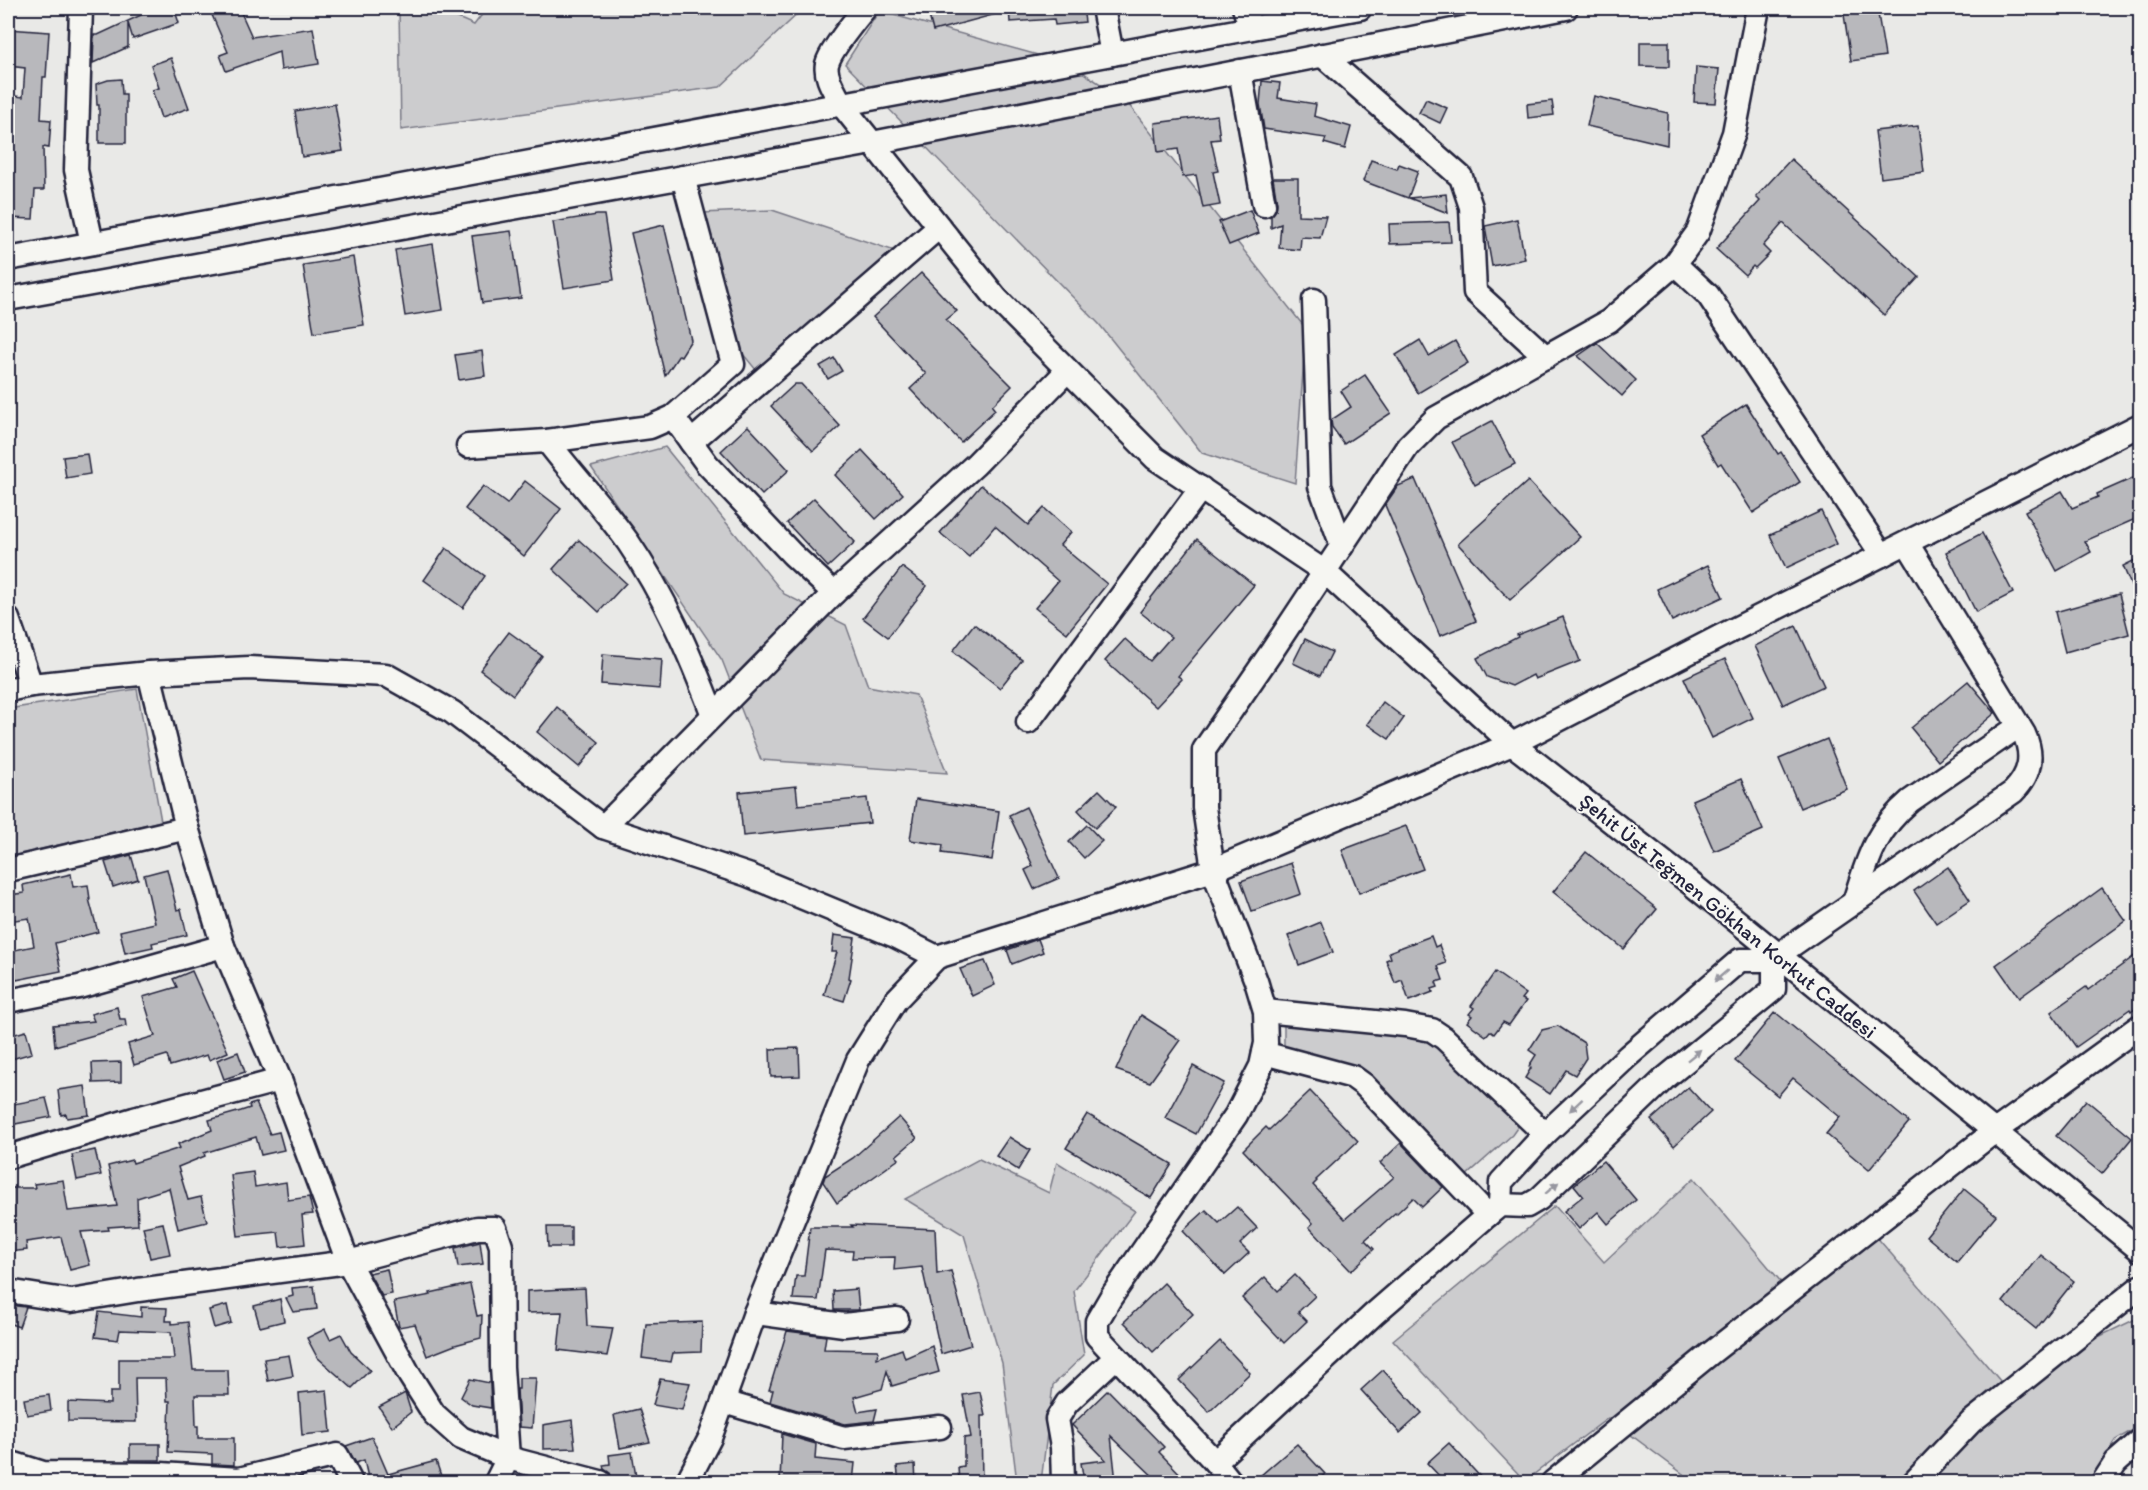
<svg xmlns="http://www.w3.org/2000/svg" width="2148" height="1490" font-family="Itim,sans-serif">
	<rect width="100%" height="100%" fill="#e9e9e7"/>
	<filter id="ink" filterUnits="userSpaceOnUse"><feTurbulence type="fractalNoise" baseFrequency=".0167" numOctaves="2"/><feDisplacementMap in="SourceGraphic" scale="12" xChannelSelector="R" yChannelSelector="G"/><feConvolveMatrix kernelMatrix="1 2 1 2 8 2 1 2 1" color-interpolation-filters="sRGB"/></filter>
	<g filter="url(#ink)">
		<g fill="#ccccce" stroke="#777784" stroke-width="1.5">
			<path d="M399,8H435L474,25L487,8H804L720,87L401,130Z"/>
			<path d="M879,11L1070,64L1125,100L1306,329L1295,483L1202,453L1099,324L845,64Z"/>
			<path d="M772,210L898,252L761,376L729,337L702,213Z"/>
			<path d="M665,447L784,594L846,625L868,686L916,695L947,773L761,760L722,660L591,467Z"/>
			<path d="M137,689L161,821L8,857V709Z"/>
			<path d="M1284,1019L1420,1036L1440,1047L1519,1125L1512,1135L1467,1175L1458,1171L1361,1070L1284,1048Z"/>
			<path d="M979,1159L1049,1193L1057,1162L1135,1211L1074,1291L1084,1355L1053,1385L1041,1482H1017L1002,1363L964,1235L905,1199Z"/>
			<path d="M1694,1178L1787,1289L1869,1228L2002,1383L2140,1317V1426L2117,1439L2089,1482H1694L1608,1418L1525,1481L1393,1340L1555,1206L1604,1262Z"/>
		</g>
		<g fill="#b8b8bc" stroke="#22223b" stroke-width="1.5">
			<path d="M156,8H174L179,23L133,39L128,23V47L93,63L94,35H98Z"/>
			<path d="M231,8H239L252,37L313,28L319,64L281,70L279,52L226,71L220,55L228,52L212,15Z"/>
			<path d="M927,8H1000V13L933,31Z"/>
			<path d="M1009,8H1083L1085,22L1055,25L1054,19L1010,22Z"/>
			<path d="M1843,8H1877L1885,56L1851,61Z"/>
			<path d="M8,29L49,32L46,77H43L41,119L51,120L49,148L43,147L44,190H35L33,219L8,218V95L23,97L25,68L8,66Z"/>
			<path d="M1640,42H1669V67L1640,66Z"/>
			<path d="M171,58L189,108L161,118L152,90L159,88L151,65Z"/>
			<path d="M1696,67L1719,69L1716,103L1694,102Z"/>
			<path d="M121,79L122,94H126V143H99V105H97L96,84L108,80Z"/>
			<path d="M1262,81L1280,83L1278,98L1316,104L1314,116L1351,127L1345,149L1324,143L1326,138L1264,129L1260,104Z"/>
			<path d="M1594,96L1668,113L1667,145L1587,126Z"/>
			<path d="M1426,99L1447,108L1440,123L1419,113Z"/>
			<path d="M1552,101L1554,115L1528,118L1527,104Z"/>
			<path d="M335,104L343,151L302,157L295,111Z"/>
			<path d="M1217,115L1220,139L1211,140L1218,171L1213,172L1220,205L1203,208L1196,175L1183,177L1178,149L1158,152L1155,123Z"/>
			<path d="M1918,126L1924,172L1881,178L1875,131Z"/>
			<path d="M1791,159L1919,277L1884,315L1783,223L1763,246L1770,253L1755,268L1753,266L1745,275L1716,249L1760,201L1756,197Z"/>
			<path d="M1371,160L1397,169L1399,164L1418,171L1408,198L1363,181Z"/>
			<path d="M1273,178H1298V215L1326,216L1320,238L1301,237L1300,250L1279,248L1281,224L1271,228V216L1276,210L1277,203Z"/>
			<path d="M1446,194L1448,213L1409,198Z"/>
			<path d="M1250,210L1259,233L1229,245L1219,222Z"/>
			<path d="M597,215H604L614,280L564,288L553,222Z"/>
			<path d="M1517,219L1525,259L1492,266L1485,226Z"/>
			<path d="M1449,222L1451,242L1390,244L1389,224Z"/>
			<path d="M664,225L691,340L681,356L679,355L665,376L631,233Z"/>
			<path d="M511,231L521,298L482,303L472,236Z"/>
			<path d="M433,244L443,310L405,316L395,250Z"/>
			<path d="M353,257L364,325L314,333L303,265Z"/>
			<path d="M921,273L957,311L946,320L1012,386L992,406L995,410L961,442L910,389L926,374L873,317Z"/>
			<path d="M1420,340L1429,356L1455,341L1468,363L1418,393L1396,355Z"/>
			<path d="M1597,343L1636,380L1622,396L1578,356Z"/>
			<path d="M482,351L485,376L459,380L455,355Z"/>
			<path d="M834,358L842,371L828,379L820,366Z"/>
			<path d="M1365,375L1391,413L1344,444L1332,427L1331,420L1351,407L1341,391Z"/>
			<path d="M795,384H801L840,426L813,451L771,406Z"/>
			<path d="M1746,404L1778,454L1781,452L1800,482L1753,513L1721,463L1718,465L1699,434Z"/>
			<path d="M1492,421L1515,464L1475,485L1452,442Z"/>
			<path d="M748,426L789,470L762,495L721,451Z"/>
			<path d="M862,450L903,494L876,519L835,475Z"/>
			<path d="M87,454L90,474L66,478L63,457Z"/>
			<path d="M2133,478L2135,482L2140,480V517L2085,541L2091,552L2057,571L2025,511L2062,491L2072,508L2098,497L2097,494Z"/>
			<path d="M1415,479L1476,621L1440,636L1385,505L1398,486Z"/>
			<path d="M525,481L561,509L524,556L465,509L483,486L507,504Z"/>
			<path d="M1528,481L1580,537L1510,600L1458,544Z"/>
			<path d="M981,485L1028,525L1044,508L1071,532L1060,545L1107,584L1067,633L1035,608L1058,581L995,526L969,557L940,533Z"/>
			<path d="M814,498L855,542L828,567L787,523Z"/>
			<path d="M1821,511L1837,544L1786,568L1770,535Z"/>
			<path d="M1982,533L2013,593L1976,612L1946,552Z"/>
			<path d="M1197,539L1254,585L1178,676L1182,679L1156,707L1105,661L1125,639L1150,661L1171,637L1140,612Z"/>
			<path d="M579,540L626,583L599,612L553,569Z"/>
			<path d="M446,548L485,576L463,608L424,580Z"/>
			<path d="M2135,560L2136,563L2140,561V607L2123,566Z"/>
			<path d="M1708,565L1723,597L1672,621L1657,589Z"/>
			<path d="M902,567L927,586L888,637L863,618Z"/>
			<path d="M2119,594L2129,634L2065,652L2055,612Z"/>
			<path d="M1563,617L1580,661L1535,679L1533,675L1512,686L1487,677L1477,658L1518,637L1517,635Z"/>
			<path d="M974,624L1022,660L1000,688L953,651Z"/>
			<path d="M1796,626L1824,686L1783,705L1755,646Z"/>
			<path d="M509,632L542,656L513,695L480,670Z"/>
			<path d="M1305,639L1332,652L1320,676L1293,663Z"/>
			<path d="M603,654L662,659L660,689L601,684Z"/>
			<path d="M1725,659L1753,718L1712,738L1684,678Z"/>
			<path d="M1968,681L1995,713L1938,761L1911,728Z"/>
			<path d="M1383,702L1404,718L1389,739L1367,724Z"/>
			<path d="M557,707L599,742L579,767L537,732Z"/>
			<path d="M1827,739L1847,789L1800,808L1779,759Z"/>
			<path d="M1741,779L1763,830L1714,851L1692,800Z"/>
			<path d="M796,786L798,805L867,798L870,823L743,836L739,792Z"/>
			<path d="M1099,790L1116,807L1095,828L1078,810Z"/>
			<path d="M916,799L999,811L992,860L942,853L943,845L910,840Z"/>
			<path d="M1026,807L1059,878L1034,889L1025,870L1033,866L1009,815Z"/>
			<path d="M1087,825L1102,841L1084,858L1069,842Z"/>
			<path d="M1406,826L1423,869L1359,893L1342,850Z"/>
			<path d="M1586,852L1657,909L1624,949L1553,892Z"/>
			<path d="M131,855L138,879L113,887L105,862Z"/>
			<path d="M1291,863L1301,894L1252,911L1241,881Z"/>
			<path d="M1948,867L1970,900L1936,923L1914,891Z"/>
			<path d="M167,869L177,910L181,909L187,935L152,943L153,947L125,953L120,931L155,923L144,875Z"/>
			<path d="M71,874L73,887L88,885L90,899H89L98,932L55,943L61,971L16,980L10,951L34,946L29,918L8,921V895L24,893L23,885Z"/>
			<path d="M2102,888L2126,921L2019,998L1996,965Z"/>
			<path d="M1321,922L1333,952L1299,965L1288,936Z"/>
			<path d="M834,935L855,938L849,978L851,979L844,1001L824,995L837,952H832Z"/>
			<path d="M1431,936L1435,947L1439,945L1446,963L1438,966L1443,980L1436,982L1438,987L1432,989L1433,992L1409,1001L1402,980L1395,983L1386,960L1391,958L1389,952Z"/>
			<path d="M1038,939L1043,952L1012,964L1007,950Z"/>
			<path d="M2140,952V1004L2131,1011L2130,1009L2076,1047L2051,1012L2086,987L2088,990Z"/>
			<path d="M985,961L995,985L972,996L960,969Z"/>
			<path d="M192,971L228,1052L209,1060L207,1055L170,1066L167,1055L134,1065L128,1044L155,1036L143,997L177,987L173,979Z"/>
			<path d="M1495,972L1526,994L1522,999L1526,1001L1509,1025L1503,1022L1494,1034L1490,1031L1486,1036L1467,1022L1472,1016L1469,1014L1474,1008L1471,1006Z"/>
			<path d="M117,1007L120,1019H125L126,1026L55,1046L53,1025L94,1021L91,1014Z"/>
			<path d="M1775,1012L1909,1122L1869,1170L1826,1134L1840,1117L1793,1078L1778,1096L1735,1061Z"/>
			<path d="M1141,1015L1180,1040L1150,1082L1116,1070Z"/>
			<path d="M1558,1026L1584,1043L1586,1058L1575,1075L1566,1070L1550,1094L1525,1078L1531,1068L1529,1066L1536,1055L1529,1050L1542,1030Z"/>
			<path d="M26,1031L32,1053L8,1060V1036Z"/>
			<path d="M799,1048L800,1076L771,1077L770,1049Z"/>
			<path d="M238,1052L245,1072L224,1079L217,1060Z"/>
			<path d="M121,1062V1082L93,1083L92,1063Z"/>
			<path d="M1193,1066L1224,1083L1196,1134L1165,1118Z"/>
			<path d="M85,1086L89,1115L67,1118L66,1114L61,1115L58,1090Z"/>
			<path d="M1688,1087L1711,1112L1674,1146L1651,1120Z"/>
			<path d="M1310,1091L1358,1141L1316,1180L1317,1181L1313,1185L1345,1219L1394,1177L1380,1163L1401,1143L1443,1187L1422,1207L1413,1198L1396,1214L1395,1213L1365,1240L1374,1249L1351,1271L1309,1227L1313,1223L1243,1150L1266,1127L1269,1130Z"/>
			<path d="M46,1098L51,1117L10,1125L8,1105Z"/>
			<path d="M2086,1100L2132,1138L2102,1174L2056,1136Z"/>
			<path d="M256,1103L270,1134L279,1132L284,1150L261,1155L256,1137L204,1153L205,1156L178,1167L188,1200L201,1197L207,1222L178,1229L169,1188L137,1198L138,1225L108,1227L109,1230L81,1232L90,1265L70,1270L61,1237L26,1242L27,1250L8,1252V1188H35L34,1184L63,1180L68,1211L117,1206L108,1166L132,1160L133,1163L180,1148L178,1144L212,1130L209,1120L241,1111L250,1108L249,1105Z"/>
			<path d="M1087,1114L1172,1164L1151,1198L1066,1148Z"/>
			<path d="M899,1117L917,1138L896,1156L899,1159L837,1203L823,1182L825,1176L853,1158Z"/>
			<path d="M1009,1137L1030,1150L1018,1170L996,1156Z"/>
			<path d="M95,1150L101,1175L77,1180L72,1155Z"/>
			<path d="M1603,1161L1636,1200L1608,1224L1598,1212L1579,1229L1564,1211L1583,1196L1574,1185Z"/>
			<path d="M253,1172L255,1187L286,1182L288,1200L309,1197L313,1214L302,1215L305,1244L280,1247L278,1232L238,1236L231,1175Z"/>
			<path d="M1964,1189L1996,1215L1957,1262L1926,1236Z"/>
			<path d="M1237,1207L1257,1228L1240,1244L1249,1253L1225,1275L1183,1231L1206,1210L1219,1223Z"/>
			<path d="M163,1223L170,1254L150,1258L143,1227Z"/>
			<path d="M851,1225L935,1229L937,1274L951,1271L971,1345L941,1354L922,1267L894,1270L895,1257L852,1258L853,1251L825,1250L818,1300L793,1299L796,1276H804L810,1227H853Z"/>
			<path d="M547,1227H571V1247H548Z"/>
			<path d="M480,1242L483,1264L458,1267L455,1248Z"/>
			<path d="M2041,1255L2074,1281L2036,1329L2003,1302Z"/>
			<path d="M387,1269L392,1294L382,1296L369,1273Z"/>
			<path d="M1295,1275L1315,1296L1298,1312L1307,1321L1284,1343L1242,1298L1265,1277L1278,1291Z"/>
			<path d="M1164,1283L1193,1314L1153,1352L1124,1322Z"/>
			<path d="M470,1284L477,1316L482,1315L481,1338L455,1345L427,1356L415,1324L399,1327L394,1302L431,1295L430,1293Z"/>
			<path d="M314,1286L317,1309L293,1312L286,1298L293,1296L292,1288Z"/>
			<path d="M585,1288L587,1326L613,1328L607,1356L558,1350L562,1312L527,1313V1291Z"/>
			<path d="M857,1289L859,1310H834L833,1291Z"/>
			<path d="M280,1299L284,1321L260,1327L254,1306Z"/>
			<path d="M8,1305L26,1307L19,1327L8,1323Z"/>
			<path d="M227,1305L231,1323L214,1328L209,1310Z"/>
			<path d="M141,1307L167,1308L166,1321H172V1324L188,1322L193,1370H228L229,1395H195L196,1426H198V1438H234V1465L212,1464V1454L168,1452L170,1401H167L166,1378H135L136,1422L68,1421V1402L110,1404V1392H119V1359H174L171,1332L120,1330L118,1340L95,1337L99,1312L141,1317Z"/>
			<path d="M702,1322L701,1352L673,1353L671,1362L642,1358L646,1324Z"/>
			<path d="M325,1329L330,1339L341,1334L351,1352L370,1370L352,1388L317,1357L307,1338Z"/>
			<path d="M787,1331L826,1336L824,1349L878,1350L877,1358L902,1349L905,1358L932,1346L939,1372L892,1386L887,1371L882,1389L854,1397L858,1412L877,1409L874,1421L845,1424L770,1402L773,1390H769Z"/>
			<path d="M1220,1341L1250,1373L1209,1412L1179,1380Z"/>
			<path d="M289,1355L293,1376L268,1381L264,1359Z"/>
			<path d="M1383,1370L1422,1413L1400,1433L1361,1390Z"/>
			<path d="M519,1378H536L532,1428L519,1427L517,1389H519Z"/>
			<path d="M470,1379L490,1383L491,1408L472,1405L461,1397Z"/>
			<path d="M660,1379L690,1383L682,1410L653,1405Z"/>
			<path d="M327,1390L331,1432L302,1435L299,1393Z"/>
			<path d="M1108,1390L1164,1447L1159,1452L1188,1482H1159L1111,1436L1116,1482H1084L1081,1463L1106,1460L1072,1425Z"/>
			<path d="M980,1392L985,1416H981L982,1482H959L958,1467L964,1466V1438L971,1437L963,1395Z"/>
			<path d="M405,1393L411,1412L392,1427L379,1407Z"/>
			<path d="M49,1395L51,1411L27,1415L24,1399Z"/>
			<path d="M639,1409L650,1442L620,1448L614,1415Z"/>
			<path d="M572,1420L575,1448L543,1449V1425Z"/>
			<path d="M782,1434L816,1444L815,1459L855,1463L853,1482H780Z"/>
			<path d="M372,1437L388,1474L436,1461L443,1482H369L364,1460L356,1463L346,1446Z"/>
			<path d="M1449,1443L1485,1482H1445L1427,1463Z"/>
			<rect x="130" y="1444" width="30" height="16"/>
			<path d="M1297,1444L1325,1474L1315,1482H1253Z"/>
			<path d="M632,1452L636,1477L613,1480L610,1473L604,1469L603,1465L610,1464L609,1455Z"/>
			<path d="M915,1464L916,1482H899L897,1466Z"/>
		</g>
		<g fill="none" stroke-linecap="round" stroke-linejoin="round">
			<defs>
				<g id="minor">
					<path d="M81,8L76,170L92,243"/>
					<path d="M865,8C856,19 830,51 827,64C824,77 836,93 841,104L997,299L1155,458L1325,572L1512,744L1689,882L2140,1250"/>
					<path d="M1103,8L1112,54"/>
					<path d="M1244,8L1251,28"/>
					<path d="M1322,55L1461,177L1471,207L1475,292L1546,357"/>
					<path d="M1240,71L1264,205"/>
					<path d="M8,259L1360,8"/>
					<path d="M1675,264L1708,295L1882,555"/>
					<path d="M8,299L872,143L1566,8"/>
					<path d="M1314,300L1320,486L1342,546"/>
					<path d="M673,417L707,464L792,554L834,593L975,465L1067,371"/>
					<path d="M547,441C573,475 603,507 628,542C665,596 690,655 713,715"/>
					<path d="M691,442L939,227"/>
					<path d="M468,446L547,441L650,427L673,417L733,364L683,177"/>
					<path d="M8,619L31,685"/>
					<path d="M149,673L187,828L223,946L280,1080L348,1262L410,1376L434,1414L461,1438L508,1458L600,1482"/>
					<path d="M8,690L31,685L149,673L249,668L386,675L452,712L603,827L748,875L893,935L937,957"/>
					<path d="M1028,722L1201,488"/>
					<path d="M603,827L834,593"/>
					<path d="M8,870L187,828"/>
					<path d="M1854,902C1868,859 1874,832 1910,801L2019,726"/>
					<path d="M8,1001L79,987L223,946"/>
					<path d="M1265,1011L1405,1025L1432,1030L1444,1038L1545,1134"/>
					<path d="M1264,1053L1353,1077L1364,1085L1488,1215"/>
					<path d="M8,1157L134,1119L280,1080"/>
					<path d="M1500,1205L1501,1182L1545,1134L1628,1056L1740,960H1774"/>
					<path d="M8,1291L71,1301L138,1290L348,1262L477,1228H495L501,1246L502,1367L508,1458L496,1482"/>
					<path d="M755,1313L844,1325L897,1319"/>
					<path d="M724,1402L844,1438L940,1427"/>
					<path d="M8,1462L43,1473L161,1474L239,1479L337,1455L351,1482"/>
					<path d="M1215,1462L1374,1314L1488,1215L1500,1205L1527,1206L1539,1199L1664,1079L1774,989V960L1778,955L2013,792C2030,775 2034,756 2024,734L1907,543"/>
					<path d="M687,1482L710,1438L755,1313L858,1060L895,1001L937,957L1213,870L1512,744L1721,636L2140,425"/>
					<path d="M1063,1482L1062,1447L1057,1419L1067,1403L1116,1357"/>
					<path d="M1231,1482L1215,1462L1097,1336V1321L1111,1297L1236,1115L1261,1066L1266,1043L1265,1011L1256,981L1213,870L1204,807V750L1272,651L1408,446L1436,418L1609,321L1675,264L1698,232L1734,133L1758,8"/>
					<path d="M1553,1482L1711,1353L1995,1131L2140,1026"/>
					<path d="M1914,1482L1971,1422L2140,1287"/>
					<path d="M2103,1482L2116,1462L2140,1441"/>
				</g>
			</defs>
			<use href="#minor" stroke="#22223b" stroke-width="27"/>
			<use href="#minor" stroke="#f6f6f2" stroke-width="22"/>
		</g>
		<defs><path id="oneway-solid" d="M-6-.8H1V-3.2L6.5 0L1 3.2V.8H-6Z" transform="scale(1.5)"/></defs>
		<g fill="#9797a0">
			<use href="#oneway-solid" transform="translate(1721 976) rotate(139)"/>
			<use href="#oneway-solid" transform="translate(1694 1055) rotate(-39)"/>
			<use href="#oneway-solid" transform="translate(1576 1105) rotate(137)"/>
			<use href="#oneway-solid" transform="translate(1552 1188) rotate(-41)"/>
		</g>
	</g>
	<g text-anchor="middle" stroke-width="4.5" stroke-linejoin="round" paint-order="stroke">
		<g font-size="21" fill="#22223b" stroke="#f6f6f2">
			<text transform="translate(1728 916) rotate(39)" y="7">Şehit Üst Teğmen Gökhan Korkut Caddesi</text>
		</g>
	</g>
	<rect width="2148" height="1490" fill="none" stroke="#f6f6f2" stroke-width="30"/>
	<rect x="15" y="15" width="2118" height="1460" fill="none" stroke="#22223b" stroke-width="2" filter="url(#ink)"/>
</svg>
